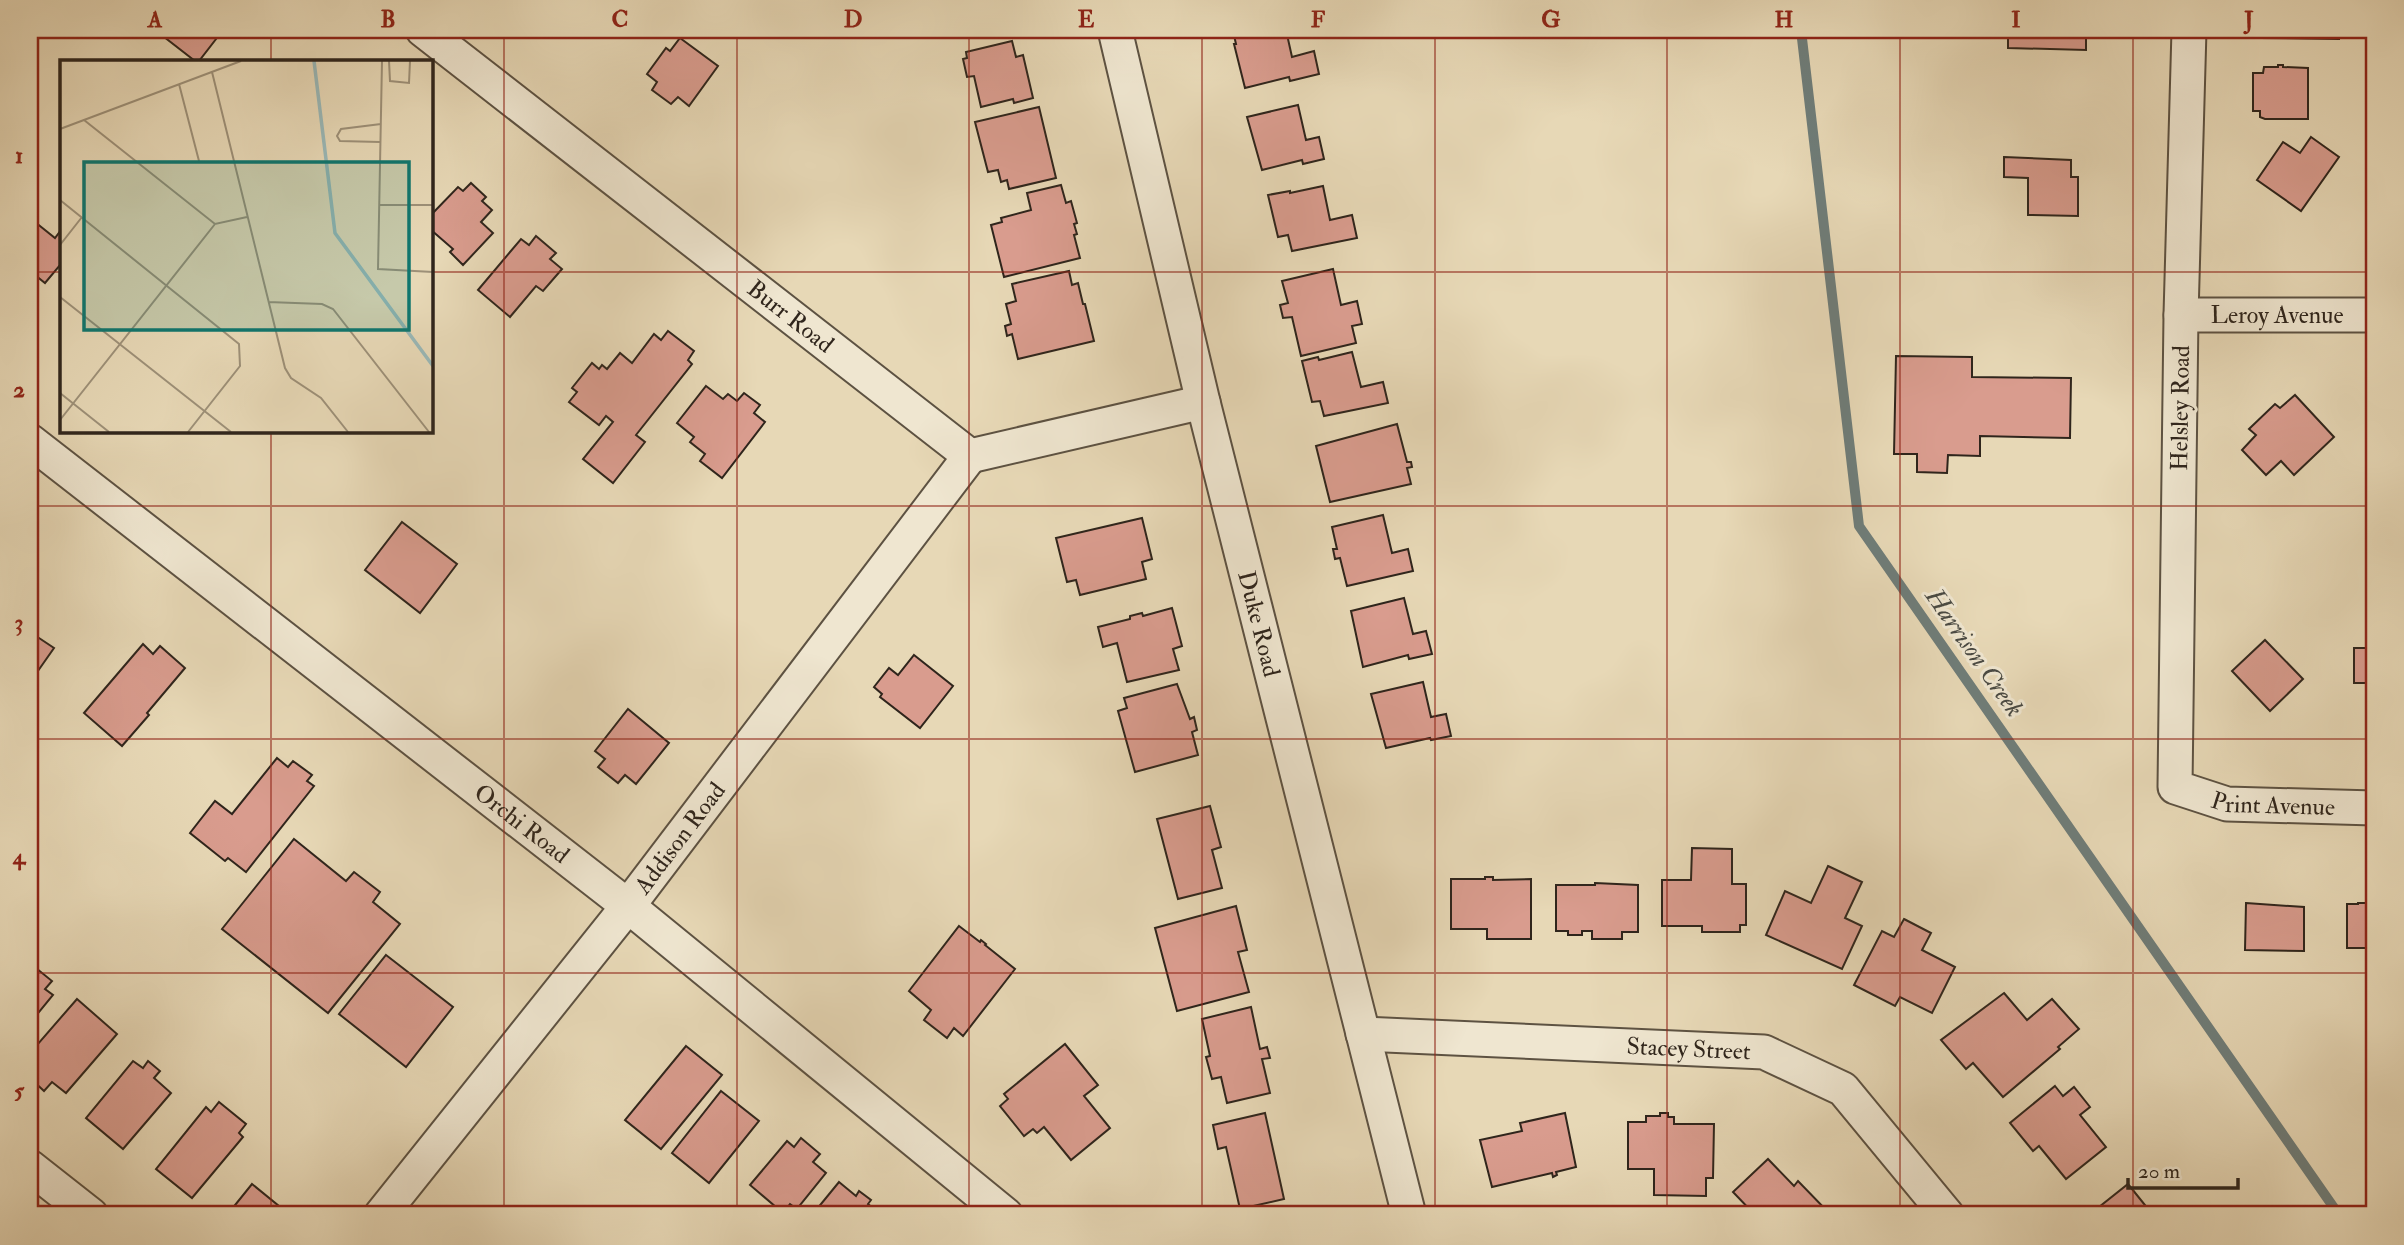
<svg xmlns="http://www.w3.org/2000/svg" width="2404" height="1245" font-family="'IM FELL Double Pica',serif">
	<rect width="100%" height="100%" fill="#e7d8b6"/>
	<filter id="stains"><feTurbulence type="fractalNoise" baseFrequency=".00286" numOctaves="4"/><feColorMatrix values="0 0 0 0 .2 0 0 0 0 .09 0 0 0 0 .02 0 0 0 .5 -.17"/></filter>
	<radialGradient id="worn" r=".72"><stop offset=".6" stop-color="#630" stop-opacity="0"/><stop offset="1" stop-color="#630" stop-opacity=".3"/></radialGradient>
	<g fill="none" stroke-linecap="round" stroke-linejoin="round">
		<path stroke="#6f7d79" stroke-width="10" d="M1801,30L1859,526L2339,1215"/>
	</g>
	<g fill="#d99c8e" stroke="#2f251c" stroke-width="2">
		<path d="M161,30H223L199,61H195L159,33Z"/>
		<path d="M1238,30H1286L1292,57L1314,51L1319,74L1290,81L1289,77L1245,88L1234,44H1236L1233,31Z"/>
		<path d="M2008,30H2086V50L2008,48Z"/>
		<path d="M2261,30H2339V39L2261,38Z"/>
		<path d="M680,38L718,66L689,106L678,97L671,104L652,90L657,82L647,74L666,48L670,51Z"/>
		<path d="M1012,41L1016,57L1023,55L1033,98L1014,103L1013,99L981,107L974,76L967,77L963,59L967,58L966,52Z"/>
		<path d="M2278,65H2283V67L2308,68V119H2265L2260,117V111H2253V73H2263L2264,67H2278Z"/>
		<path d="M1298,105L1306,140L1319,137L1324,159L1303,164L1302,160L1262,170L1247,117Z"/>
		<path d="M1039,107L1056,178L1009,189L1007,180L1001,182L998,170L988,172L975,122Z"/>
		<path d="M2311,137L2339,157L2301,211L2257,180L2283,142L2300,153Z"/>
		<path d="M2004,157L2071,160V177H2078V216L2028,215V178L2004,177Z"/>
		<path d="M471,183L486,197L482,201L492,210L481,222L493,233L463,265L450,252L453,249L430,229V216L458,187L463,191Z"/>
		<path d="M1061,185L1066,203L1071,201L1077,223L1074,224L1077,234L1074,235L1080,258L1004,277L991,225L1002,222L1001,218L1031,210L1027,193Z"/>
		<path d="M1323,186L1330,220L1352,215L1357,238L1292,251L1288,235L1278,237L1268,195L1290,191V193Z"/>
		<path d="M30,218L55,238L61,230V264L45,283L30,271Z"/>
		<path d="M536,236L556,253L550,259L562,269L543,291L536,286L510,317L478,290L521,239L529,245Z"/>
		<path d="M1333,269L1341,305L1357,301L1362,324L1352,326L1356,343L1301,356L1292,317L1283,318L1280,305L1288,303L1282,281Z"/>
		<path d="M1069,271L1072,285L1078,283L1083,304H1085L1094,341L1018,359L1012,334L1007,336L1005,326L1011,324L1006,304L1016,301L1012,284Z"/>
		<path d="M668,331L694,351L688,360L692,364L636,435L645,442L613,483L583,459L613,422L606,416L599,425L569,402L577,392L572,388L592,363L599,369L602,365L607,369L620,353L632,363L654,334L661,340Z"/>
		<path d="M1352,352L1361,387L1383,382L1388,403L1324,416L1320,401L1312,402L1302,361L1318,357L1319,360Z"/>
		<path d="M1896,356L1972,357V377L2071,378L2070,438L1980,436V456L1948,455L1947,473L1917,472V454H1894Z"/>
		<path d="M706,386L723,399L728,394L737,401L744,393L760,405L754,413L765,422L722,478L700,461L705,454L690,442L694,437L677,423Z"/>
		<path d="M2295,395L2334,437L2294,475L2281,461L2266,475L2242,450L2256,435L2249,429L2275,404L2280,408Z"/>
		<path d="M2371,404H2374V457H2370Z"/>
		<path d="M1397,424L1407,462H1411L1412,467L1407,468L1411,484L1330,502L1316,446Z"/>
		<path d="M1383,515L1392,553L1408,549L1413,571L1347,586L1340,558L1335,559L1333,549H1337L1332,527Z"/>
		<path d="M1142,518L1152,559L1142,562L1146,579L1080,595L1076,580L1067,582L1056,538Z"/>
		<path d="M402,522L457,564L420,613L365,570Z"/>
		<path d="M1404,598L1413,634L1426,631L1432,654L1409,659L1408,655L1363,667L1351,611Z"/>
		<path d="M1172,608L1182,646L1173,649L1179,670L1127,682L1117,643L1103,647L1098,627L1130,619V616L1142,613L1143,616Z"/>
		<path d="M30,632L54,648L33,678L30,675Z"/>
		<path d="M2265,640L2303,679L2270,711L2232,671Z"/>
		<path d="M143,644L153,654L160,646L185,668L147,713L149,715L122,746L84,713Z"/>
		<rect x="2354" y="648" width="20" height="35"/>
		<path d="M914,655L953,686L920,728L880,697L882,694L874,687L889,668L898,675Z"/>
		<path d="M1423,682L1431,717L1446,714L1451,736L1431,740L1430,738L1386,748L1371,694Z"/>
		<path d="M1177,684L1190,719L1194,717L1197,730L1192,732L1198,755L1135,772L1118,711L1127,708L1124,698Z"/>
		<path d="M628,709L669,743L636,784L625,775L618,783L598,767L605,759L595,751Z"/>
		<path d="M277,758L288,767L293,761L312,775L307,781L314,786L246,872L228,858L225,861L190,833L215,801L232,814Z"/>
		<path d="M1210,806L1221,847L1212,850L1222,888L1178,899L1157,819Z"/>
		<path d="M294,839L346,881L354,872L380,892L373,902L400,924L328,1013L222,929Z"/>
		<path d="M1692,848L1732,849V884H1746V925H1740V932H1702V926H1662V880H1691Z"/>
		<path d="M1828,866L1862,882L1845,918L1862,926L1842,969L1766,935L1785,891L1811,903Z"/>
		<path d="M1485,877H1493V880L1531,879V939H1487V929H1451V879H1485Z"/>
		<path d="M1595,883L1638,885V932H1622V939H1592V931H1582V935H1568V931H1556V885H1595Z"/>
		<path d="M2246,903L2304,907V951L2245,950Z"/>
		<path d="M2358,903H2374V948H2347V904H2358Z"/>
		<path d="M1236,906L1247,950L1238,952L1249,992L1177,1011L1155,928Z"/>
		<path d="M1904,919L1931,933L1922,950L1955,967L1932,1013L1900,997L1895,1006L1854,985L1882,931L1894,937Z"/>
		<path d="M959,926L980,942L981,940L986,944L985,945L1015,969L963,1036L954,1028L947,1038L924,1020L931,1010L909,991Z"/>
		<path d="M386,955L453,1007L406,1067L339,1014Z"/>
		<path d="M31,964L52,981L45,989L53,995L30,1023Z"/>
		<path d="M2004,993L2027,1020L2052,999L2079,1029L2058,1047L2060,1049L2003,1097L1973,1063L1966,1069L1941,1040Z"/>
		<path d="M77,999L117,1034L66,1093L52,1082L44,1091L30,1078V1071L33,1067L30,1064V1053Z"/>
		<path d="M1251,1007L1260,1049L1267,1047L1270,1058L1262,1059L1270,1093L1227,1103L1221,1077L1212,1079L1206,1057L1210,1056L1202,1019Z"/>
		<path d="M1065,1044L1098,1085L1084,1096L1110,1128L1071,1160L1044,1127L1037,1133L1033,1129L1024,1136L1000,1106L1008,1099L1004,1094Z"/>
		<path d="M686,1046L722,1075L661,1149L625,1120Z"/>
		<path d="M133,1061L143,1068L148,1061L160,1071L154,1078L171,1093L123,1149L86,1118Z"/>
		<path d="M2055,1086L2063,1096L2074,1087L2090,1107L2080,1115L2106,1147L2066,1179L2039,1146L2033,1151L2010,1123Z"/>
		<path d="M721,1091L759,1121L709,1183L672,1153Z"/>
		<path d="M219,1102L246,1124L239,1133L243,1137L192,1198L156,1169L206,1107L211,1112Z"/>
		<path d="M1265,1113L1284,1199L1240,1209L1226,1147L1218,1149L1213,1125Z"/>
		<path d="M1565,1113L1576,1167L1556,1172L1557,1175L1553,1177L1552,1173L1492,1187L1480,1140L1522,1131L1520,1123Z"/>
		<path d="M1660,1113H1668V1117H1674V1124H1714L1713,1178H1706V1196L1654,1195V1169H1628V1122H1646V1116H1660Z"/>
		<path d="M801,1138L820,1154L813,1162L826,1173L797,1209L790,1204L783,1213L750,1185L787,1141L794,1147Z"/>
		<path d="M1768,1159L1794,1186L1798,1181L1831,1215H1755L1733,1192Z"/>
		<path d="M839,1182L856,1196L859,1191L871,1200L868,1204L881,1215H812Z"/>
		<path d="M252,1184L290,1215H227Z"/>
		<path d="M2128,1184L2153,1215H2089Z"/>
	</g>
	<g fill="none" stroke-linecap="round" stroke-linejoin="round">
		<defs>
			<g id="minor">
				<path id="s1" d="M423,30L970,456L1203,402"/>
				<path id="s2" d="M1115,30L1203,402L1409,1215"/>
				<path id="s3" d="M2189,30L2181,315L2175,787L2227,804L2374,808"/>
				<path id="s4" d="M2181,315H2374"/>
				<path id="s5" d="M30,441L628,906L1006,1215"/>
				<path id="s6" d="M1363,1034L1764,1052L1843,1089L1947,1215"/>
				<path d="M30,1167L91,1215"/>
				<path id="s7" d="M381,1215L628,906L970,456"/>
			</g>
		</defs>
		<use href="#minor" stroke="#5d5242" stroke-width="37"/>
		<use href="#minor" stroke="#efe6d0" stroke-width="33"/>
	</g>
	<path fill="none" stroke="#8f2418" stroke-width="2" stroke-opacity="0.55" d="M271,30V61M504,30V1215M737,30V1215M969,30V1215M1202,30V1215M1435,30V1215M1667,30V1215M1900,30V1215M2133,30V1215M30,272H61M430,272H2374M271,430V1215M30,506H2374M30,739H2374M30,973H2374"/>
	<g text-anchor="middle" stroke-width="6" stroke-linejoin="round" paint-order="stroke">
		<g font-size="24" fill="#2f251c" stroke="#efe6d0">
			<text dy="8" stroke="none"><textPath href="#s4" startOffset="96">Leroy Avenue</textPath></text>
			<text dy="8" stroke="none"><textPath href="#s1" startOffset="466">Burr Road</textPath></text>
			<text transform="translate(2180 408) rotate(-89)" y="8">Helsley Road</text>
			<text dy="8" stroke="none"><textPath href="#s2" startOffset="611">Duke Road</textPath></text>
			<text dy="8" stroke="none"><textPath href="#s3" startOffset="858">Print Avenue</textPath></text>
			<text dy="8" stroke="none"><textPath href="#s5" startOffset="623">Orchi Road</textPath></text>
			<text dy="8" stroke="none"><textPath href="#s7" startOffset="481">Addison Road</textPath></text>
			<text dy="8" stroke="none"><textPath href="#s6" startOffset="326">Stacey Street</textPath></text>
		</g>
		<g font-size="26" font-style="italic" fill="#4a4a43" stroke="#efe6d0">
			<text transform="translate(1975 652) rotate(55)" y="9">Harrison Creek</text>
		</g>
	</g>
	<g transform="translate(60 60)">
		<rect width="373" height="373" fill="#e7d8b6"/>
		<path fill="none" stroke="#9ab8b7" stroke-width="3.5" d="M254,1L275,173L373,306"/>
		<path fill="none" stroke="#9d9078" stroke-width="2" d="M322,1L318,209L373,212M329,1L330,21L349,23L350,1M152,12L225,308L231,318L261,338L288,372M119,24L139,101M24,60L155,164L187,157M0,69L181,1M320,82L280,81L277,76L281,69L321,64M0,140L179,284L180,306L128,372M319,145H373M0,185L22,157M0,237L171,372M208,242L262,244L273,249L369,372M0,333L49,372M0,360L155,164"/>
		<path fill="#0f766e" fill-opacity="0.15" stroke="#0f766e" stroke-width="3.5" d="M24,102H349V270H24Z"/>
		<rect width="373" height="373" fill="none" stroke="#2f251c" stroke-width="3.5"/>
	</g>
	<rect width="2404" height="1245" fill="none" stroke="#e7d8b6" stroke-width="77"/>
	<path d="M2128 1178v10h110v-10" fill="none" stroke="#2f251c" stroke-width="3.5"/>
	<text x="2138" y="1178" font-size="21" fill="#2f251c" stroke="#efe6d0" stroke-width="5" paint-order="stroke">20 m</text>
	<rect x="38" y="38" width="2328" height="1168" fill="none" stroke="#8f2418" stroke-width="2.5"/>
	<g font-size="23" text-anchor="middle" font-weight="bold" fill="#8f2418">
		<text x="155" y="27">A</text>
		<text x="388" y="27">B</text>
		<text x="620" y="27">C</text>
		<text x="853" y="27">D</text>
		<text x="1086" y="27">E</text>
		<text x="1318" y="27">F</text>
		<text x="1551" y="27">G</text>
		<text x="1784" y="27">H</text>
		<text x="2016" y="27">I</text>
		<text x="2249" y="27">J</text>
		<text x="19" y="163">1</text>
		<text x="19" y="397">2</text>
		<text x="19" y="630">3</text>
		<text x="19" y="864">4</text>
		<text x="19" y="1098">5</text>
	</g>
	<rect width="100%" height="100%" filter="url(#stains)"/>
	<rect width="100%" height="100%" fill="url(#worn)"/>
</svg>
